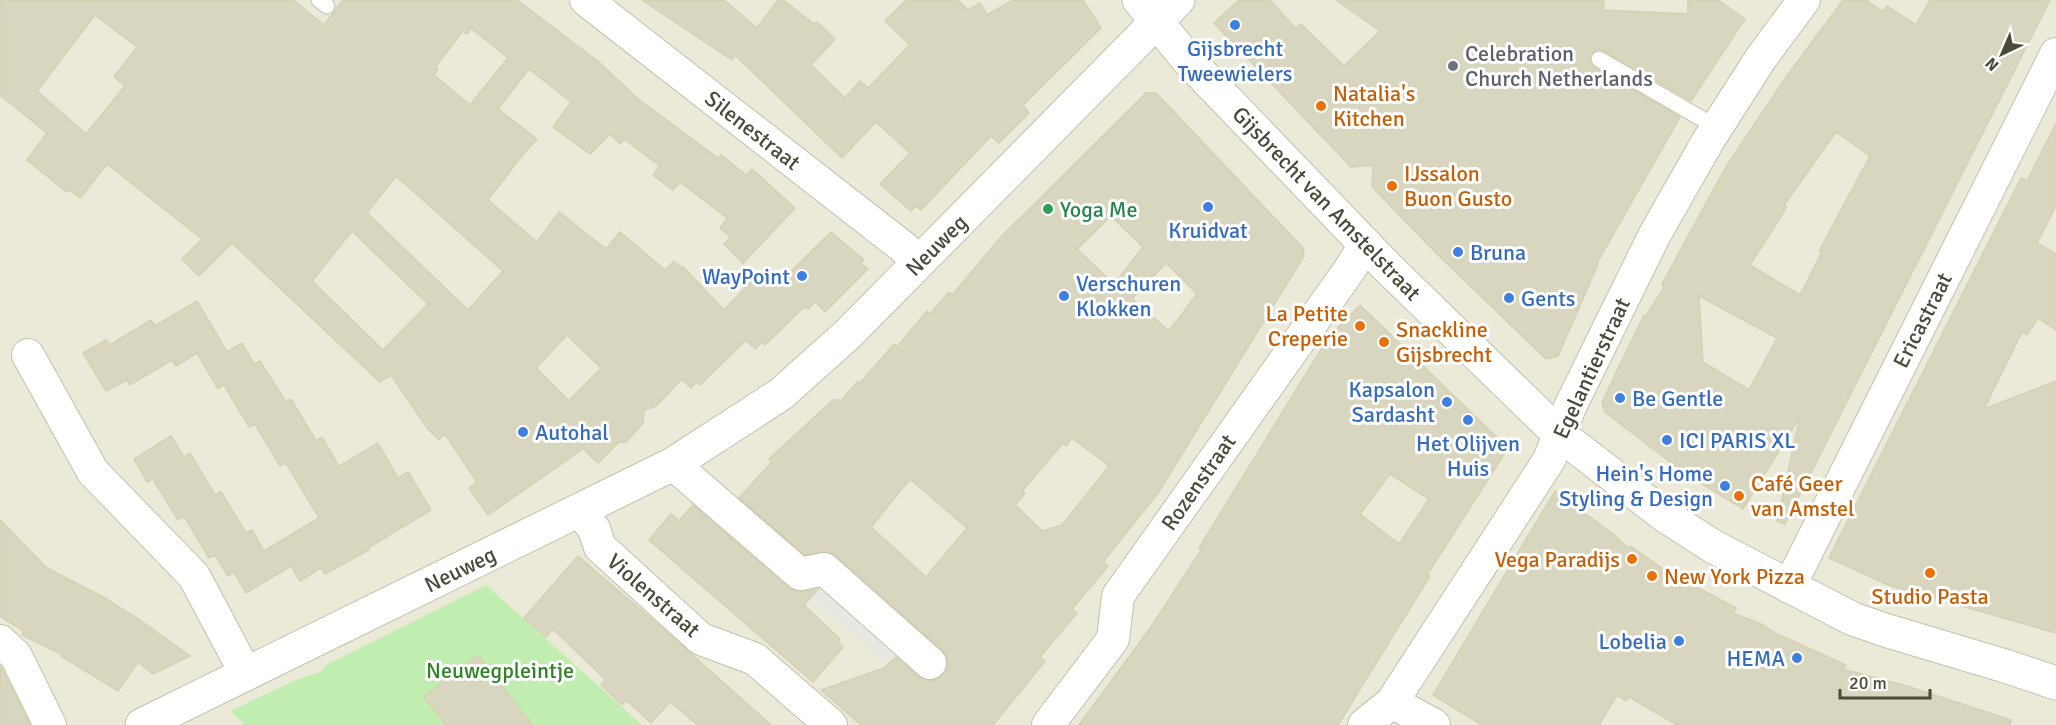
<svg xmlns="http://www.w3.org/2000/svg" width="2056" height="725" font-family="Signika,sans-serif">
	<rect width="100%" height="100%" fill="#f6f6ea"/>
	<rect fill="#ebead8" x="0" y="0" width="2056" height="725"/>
	<path fill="#c1edb1" d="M486,585L642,725H242L243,723L230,711L298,679L321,672L326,665Z"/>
	<path fill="#e8e7e2" d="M827,581L919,662L888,665L795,583Z"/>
	<g fill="#d9d6bf" stroke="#d4d0b1" stroke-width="1.5" fill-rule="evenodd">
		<path d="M0,0H293L324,25L343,0H517L600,63L637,98L718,158L721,155L746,175L752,169L795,208L743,263L724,244L731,237L720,228L727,218L680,182L673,190L653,175L660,166L624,139L620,144L610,134L590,154L553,127L571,102L529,69L498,109L537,139L524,153L488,200L537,242L559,212L606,249L620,232L665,270L674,261L681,268L683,267L724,310L760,272L775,287L831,232L864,260L861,263L868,269L825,312L815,302L808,309L805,306L765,345L762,342L755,349L746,340L700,385L697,382L691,388L682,379L656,406L644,410L643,423L626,442H619L598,463L583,449L488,515L469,488L477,482L445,434L439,440L428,429L391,375L380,382L232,243L199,276L182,259L202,239L107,164L80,198L69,190L67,192L27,160L47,133L0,95ZM95,15L137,47L114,77L125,86L86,134L37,91ZM471,28L508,58L470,105L434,75L438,70L435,67L463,31L467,34ZM396,176L503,271L468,310L367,213ZM352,231L428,304L383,350L312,281ZM567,335L601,368L569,401L536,368Z"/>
		<path d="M642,0H724L757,28L778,0H783L814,24L817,22L835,39L811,65L845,98L860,81L868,88L910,45L885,21L906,0H958L968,10L980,3L987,15L1013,0H1083L1101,28L1023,105L1029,113L999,143L991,136L921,210L916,206L911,211L880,184L910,153L876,122L842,158L735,55L732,60Z"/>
		<path d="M1239,0H1270L1296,29L1301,24L1344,66L1380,31L1336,0H1604L1603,10L1688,14V0H1718L1745,19L1691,101L1604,51L1598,49L1591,54L1589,60L1594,67L1680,117L1597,263L1598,264L1558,356L1546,359L1438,255L1375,190L1372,186L1373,165L1351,167L1214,23Z"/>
		<path d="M1843,0H1866L1883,12L1887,6L1916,25L1930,0H2050L1785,524L1777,521L1800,417L1743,509L1687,475L1605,412L1602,402L1644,315L1646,316L1664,287L1662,284L1727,165L1789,73ZM1836,132L1870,156L1819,251L1822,252L1800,295L1750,265L1781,217L1786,207L1784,205ZM1699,296L1777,338L1749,390L1703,362Z"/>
		<path d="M1146,93H1156L1303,248L1304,256L1158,493L1103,562L1108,566L1072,609L1077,613L1040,657L1045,661L993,725H861L821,690L884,668L896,657L919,677L926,680H935L943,675L947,667V657L942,650L836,556L828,552L805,555L739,498L772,462L769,459L834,399L841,401L858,381L860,383L894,344L897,347L927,311L930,314L948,293L953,294L1000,238ZM1111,216L1143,247L1114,284L1077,249ZM1166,263L1197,294L1169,331L1132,299ZM1072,438L1109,466L1062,525L1042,531L1015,505L1025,494L1022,491L1063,443L1066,446ZM910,479L967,528L926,577L871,527Z"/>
		<path d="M2056,123V206L2037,243L2056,254V330L2038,318L2027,335L2022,332L1984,409L2056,381V633L1888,585L1829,558L2021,178L2027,181Z"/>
		<path d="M197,301L227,352L242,343L254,364L260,361L286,402L291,399L316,441L322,437L337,463L336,468L378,443L398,478L408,472L431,510L368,548L369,550L325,574L321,568L300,581L291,566L246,593L234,572L228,576L215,555L209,558L184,516L178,520L153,479L147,482L134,459L171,436L184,457L190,453L215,495L221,492L246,533L252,530L264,551L319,518L286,463L280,466L255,424L249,427L224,385L218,389L197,353L176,366L172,360L130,385L127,380L106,391L83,353L106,340L110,345L151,320L155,326Z"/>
		<path d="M1360,305L1508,448L1427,575L1430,576L1338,725H1079L1151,627L1202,549L1199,548L1328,338ZM1390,474L1429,499L1399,544L1360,514Z"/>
		<path d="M1555,491L1613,534L1628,548L1630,546L1665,570L1736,608L1733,613L1761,624L1775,633L1846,665L1843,669L1910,687L2011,720L2010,725H1677L1629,697L1626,701L1617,695L1599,725H1482L1433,695Z"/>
		<path d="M693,505L789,588L795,591L803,592L818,589L804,605L840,639L838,642L843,647L813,682L649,540L671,514L679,521Z"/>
		<path d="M0,520L47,568L103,597L137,618L190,656L153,674L138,662L118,691L61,656L63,655L22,635L24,631L0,616Z"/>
		<path d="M578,556L670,635L771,725H698L670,702L651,723L626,700L622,705L601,685L606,680L553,629L546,637L524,618Z"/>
		<path d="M478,655L532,725H446L424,697Z"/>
		<path d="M0,666L1,667L30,725H0Z"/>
	</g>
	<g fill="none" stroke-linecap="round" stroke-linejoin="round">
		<defs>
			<g id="service">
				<path d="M319,0L327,6"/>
				<path d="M1599,59L1716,127"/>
			</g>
			<g id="minor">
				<path d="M586,0L903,247L918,262"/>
				<path d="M28,355L93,472L194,576L246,674"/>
				<path d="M673,464L800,574L824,569L930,663"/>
				<path d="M580,511L594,529L600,547L701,639L755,659L831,725"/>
				<path d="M1789,587L2056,54"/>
				<path d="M0,641L16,656L50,725"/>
				<path d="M1392,702L1434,725"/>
				<path d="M1048,725L1113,639L1118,596L1350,269L1365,245"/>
				<path d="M1364,725L1392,702L1549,460L1570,407L1655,234L1708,141L1761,58L1804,0"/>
			</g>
			<g id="tertiary">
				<path d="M1139,0L1188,60L1387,267L1559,434L1664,515L1714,547L1853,619L1888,631L2005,666L2056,683"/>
				<path d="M142,725L673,464L781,394L848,334L1178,0"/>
			</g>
		</defs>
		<use href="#service" stroke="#c3c1ac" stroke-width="17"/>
		<use href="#minor" stroke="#c3c1ac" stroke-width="34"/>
		<use href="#tertiary" stroke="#c3c1ac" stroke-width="35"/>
		<use href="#service" stroke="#fff" stroke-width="15"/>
		<use href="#minor" stroke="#fff" stroke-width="32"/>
		<use href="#tertiary" stroke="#fff" stroke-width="33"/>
	</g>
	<g fill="#3f7fe0" stroke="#fff" stroke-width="2">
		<circle cx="1235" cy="25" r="6"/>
		<circle cx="1208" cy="207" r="6"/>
		<circle cx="1458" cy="252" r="6"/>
		<circle cx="802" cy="276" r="6"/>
		<circle cx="1064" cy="296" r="6"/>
		<circle cx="1509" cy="298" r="6"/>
		<circle cx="1620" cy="398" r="6"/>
		<circle cx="1447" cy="402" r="6"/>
		<circle cx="1468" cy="420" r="6"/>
		<circle cx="523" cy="432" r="6"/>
		<circle cx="1667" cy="440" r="6"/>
		<circle cx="1725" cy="486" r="6"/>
		<circle cx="1679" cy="641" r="6"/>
		<circle cx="1797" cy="658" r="6"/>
	</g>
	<circle fill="#6b7280" stroke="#fff" stroke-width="2" cx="1453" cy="66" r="6"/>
	<g fill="#e8710a" stroke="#fff" stroke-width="2">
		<circle cx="1321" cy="106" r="6"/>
		<circle cx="1392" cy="186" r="6"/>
		<circle cx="1360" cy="326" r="6"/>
		<circle cx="1384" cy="342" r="6"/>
		<circle cx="1739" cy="496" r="6"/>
		<circle cx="1632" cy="559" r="6"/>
		<circle cx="1930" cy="573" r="6"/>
		<circle cx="1652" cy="576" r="6"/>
	</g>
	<circle fill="#2e9e5b" stroke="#fff" stroke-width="2" cx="1048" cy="209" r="6"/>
	<g text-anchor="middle" stroke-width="6" stroke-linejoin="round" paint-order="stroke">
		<g font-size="22" fill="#366cbe" stroke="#fff" text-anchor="start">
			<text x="1235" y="56" text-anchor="middle">Gijsbrecht<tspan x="1235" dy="25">Tweewielers</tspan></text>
			<text x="1208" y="238" text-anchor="middle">Kruidvat</text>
			<text x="1470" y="260">Bruna</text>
			<text x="790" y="284" text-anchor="end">WayPoint</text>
			<text x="1076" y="291">Verschuren<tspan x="1076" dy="25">Klokken</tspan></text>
			<text x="1521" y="306">Gents</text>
			<text x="1435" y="397" text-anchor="end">Kapsalon<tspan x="1435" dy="25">Sardasht</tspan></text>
			<text x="1632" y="406">Be Gentle</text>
			<text x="535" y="440">Autohal</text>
			<text x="1679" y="448">ICI PARIS XL</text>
			<text x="1468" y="451" text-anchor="middle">Het Olijven<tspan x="1468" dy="25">Huis</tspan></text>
			<text x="1713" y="481" text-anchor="end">Hein's Home<tspan x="1713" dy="25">Styling &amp; Design</tspan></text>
			<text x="1667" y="649" text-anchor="end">Lobelia</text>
			<text x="1785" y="666" text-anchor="end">HEMA</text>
		</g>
		<g font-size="22" fill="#5b616d" stroke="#fff" text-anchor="start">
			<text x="1465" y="61">Celebration<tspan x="1465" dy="25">Church Netherlands</tspan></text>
		</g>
		<g font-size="22" fill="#c56008" stroke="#fff" text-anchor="start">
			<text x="1333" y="101">Natalia's<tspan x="1333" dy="25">Kitchen</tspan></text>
			<text x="1404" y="181">IJssalon<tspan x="1404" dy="25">Buon Gusto</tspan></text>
			<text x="1348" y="321" text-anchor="end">La Petite<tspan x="1348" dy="25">Creperie</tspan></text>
			<text x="1396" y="337">Snackline<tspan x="1396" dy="25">Gijsbrecht</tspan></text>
			<text x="1751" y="491">Café Geer<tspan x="1751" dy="25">van Amstel</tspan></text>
			<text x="1620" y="567" text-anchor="end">Vega Paradijs</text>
			<text x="1664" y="584">New York Pizza</text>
			<text x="1930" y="604" text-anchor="middle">Studio Pasta</text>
		</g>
		<g font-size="22" fill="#4b4937" stroke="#fff">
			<text transform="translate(753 130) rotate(38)" y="8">Silenestraat</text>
			<text transform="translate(1327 203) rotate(46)" y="8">Gijsbrecht van Amstelstraat</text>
			<text transform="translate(936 245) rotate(-45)" y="8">Neuweg</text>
			<text transform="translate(1922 320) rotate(-63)" y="8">Ericastraat</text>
			<text transform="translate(1591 368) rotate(-65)" y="8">Egelantierstraat</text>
			<text transform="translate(1198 482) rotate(-55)" y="8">Rozenstraat</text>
			<text transform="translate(460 569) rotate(-26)" y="8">Neuweg</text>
			<text transform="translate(654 595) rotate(41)" y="8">Violenstraat</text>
		</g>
		<g font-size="22" fill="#27864d" stroke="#fff" text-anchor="start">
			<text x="1060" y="217">Yoga Me</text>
		</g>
		<g font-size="22" fill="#2f8325" stroke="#fff">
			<text x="500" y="678">Neuwegpleintje</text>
		</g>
	</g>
	<g transform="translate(2002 54) rotate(224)" stroke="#ffffff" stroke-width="4.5" paint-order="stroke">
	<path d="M0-4.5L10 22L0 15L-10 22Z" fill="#4b4937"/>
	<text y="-9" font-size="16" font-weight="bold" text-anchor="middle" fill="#4b4937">N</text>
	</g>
	<path d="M1840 689v9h90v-9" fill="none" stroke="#4b4937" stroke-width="3"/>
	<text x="1849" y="689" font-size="18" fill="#4b4937" stroke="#ffffff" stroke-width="4.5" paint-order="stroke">20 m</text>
</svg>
